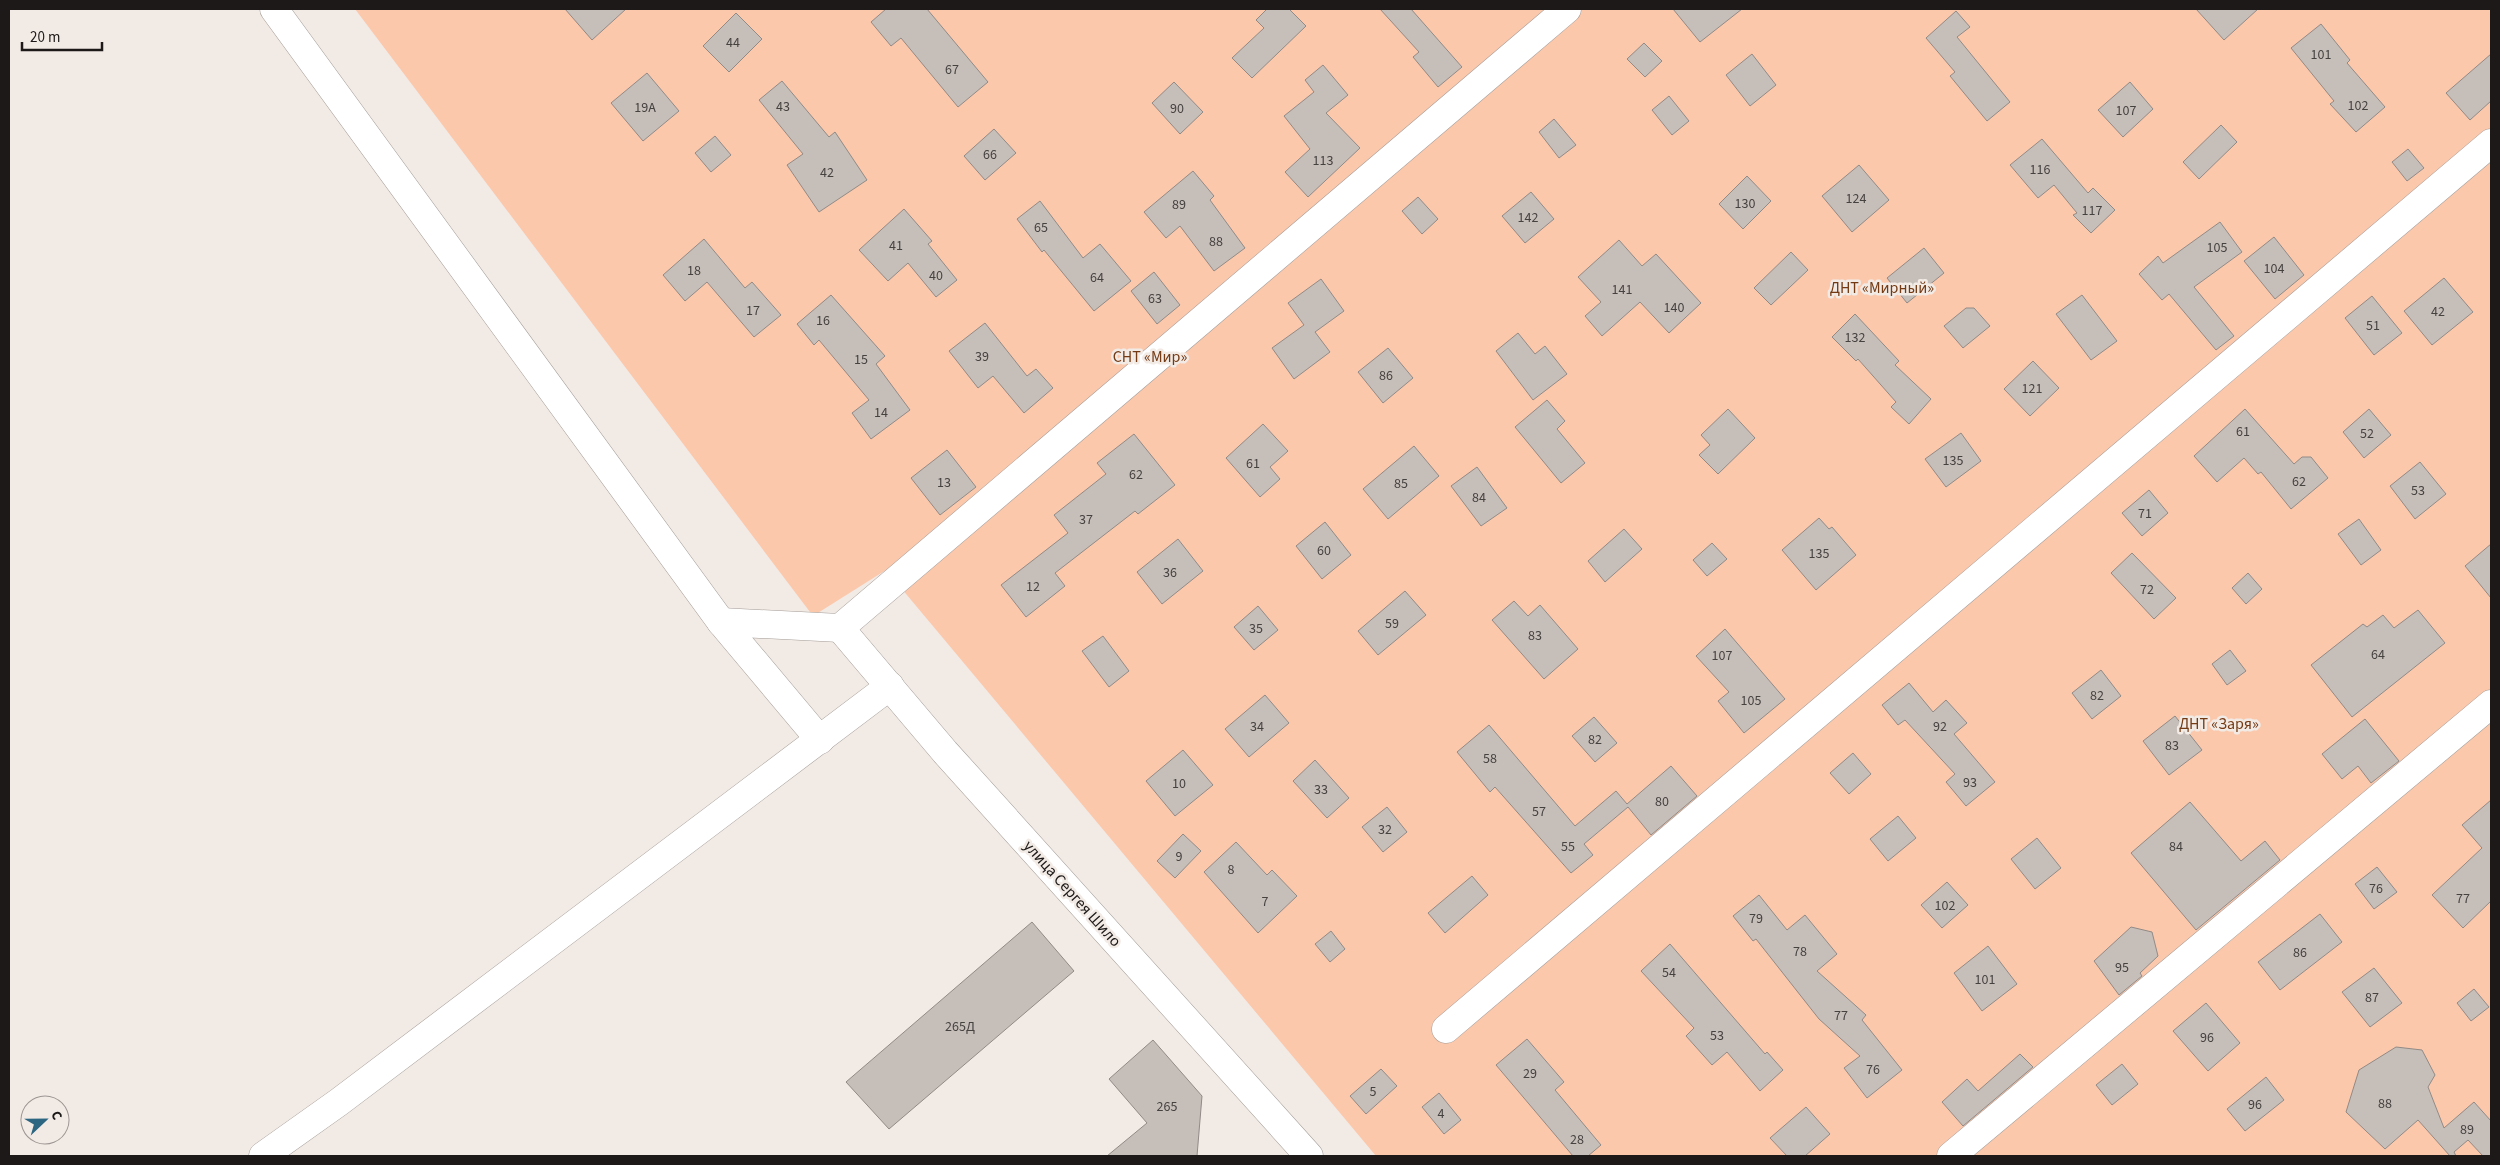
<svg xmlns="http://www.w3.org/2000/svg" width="2500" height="1165" font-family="'Source Sans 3',sans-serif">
	<rect width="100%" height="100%" fill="#f2eae5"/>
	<path fill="#fbc8ac" d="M355,9H2491V1156H1376L886,570L813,616Z"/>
	<g fill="#c6beb9" stroke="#928a86">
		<path d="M565,9H626L592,40Z"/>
		<path d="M886,9H927L988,82L958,107L901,38L891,46L871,22Z"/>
		<path d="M1267,9H1289L1306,26L1252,78L1232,58L1264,28L1256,20Z"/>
		<path d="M1380,9H1411L1462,67L1438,87L1413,57L1419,52Z"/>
		<path d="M1673,9H1742L1700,42Z"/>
		<path d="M2196,9H2258L2224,40Z"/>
		<path d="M1956,11L1970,27L1957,37L2010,102L1987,121L1950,76L1955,72L1926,38Z"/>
		<path d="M736,13L762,39L729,72L703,46Z"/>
		<path d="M2321,24L2350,60L2347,63L2385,107L2356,132L2330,104L2334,101L2291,48Z"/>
		<path d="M1644,43L1662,61L1645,77L1627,59Z"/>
		<path d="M1752,54L1776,85L1750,106L1726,75Z"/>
		<path d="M2491,54V101L2470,120L2446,93Z"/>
		<path d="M1323,65L1348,95L1326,113L1360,148L1308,197L1285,172L1310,149L1284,116L1314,92L1305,80Z"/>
		<path d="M647,73L679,111L643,141L611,103Z"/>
		<path d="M782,81L829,137L835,132L867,180L819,212L787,165L803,154L759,100Z"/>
		<path d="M1174,82L1203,112L1180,134L1152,103Z"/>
		<path d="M2130,82L2153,109L2123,137L2098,110Z"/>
		<path d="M1669,96L1689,121L1672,135L1652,110Z"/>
		<path d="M1554,119L1576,145L1559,158L1539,132Z"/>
		<path d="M2221,125L2237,142L2199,179L2183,162Z"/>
		<path d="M994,129L1016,153L985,180L964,156Z"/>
		<path d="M715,136L731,155L711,172L695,153Z"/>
		<path d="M2042,139L2088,193L2093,188L2115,210L2091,233L2073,215L2077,213L2054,185L2038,198L2010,165Z"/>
		<path d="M2408,149L2424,168L2407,181L2392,162Z"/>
		<path d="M1859,165L1889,200L1852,232L1822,196Z"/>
		<path d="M1193,171L1214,196L1210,200L1245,248L1214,271L1180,226L1166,238L1144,212Z"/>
		<path d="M1747,176L1771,201L1743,229L1719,204Z"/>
		<path d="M1531,192L1554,219L1525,243L1502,216Z"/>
		<path d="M1418,197L1438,219L1422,234L1402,211Z"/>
		<path d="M1040,201L1083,258L1100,244L1131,281L1094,311L1044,250L1042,252L1017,219Z"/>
		<path d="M904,209L932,241L928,244L957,280L936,297L908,263L888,281L859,250Z"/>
		<path d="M2220,222L2242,252L2194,287L2234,336L2216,350L2169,294L2162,300L2139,274L2158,256L2163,263Z"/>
		<path d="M2274,237L2304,275L2275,299L2244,261Z"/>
		<path d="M704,239L745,288L752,282L781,315L754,337L707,282L685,301L663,275Z"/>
		<path d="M1619,240L1642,266L1656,254L1701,303L1669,333L1640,302L1602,336L1585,316L1601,302L1578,277Z"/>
		<path d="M1924,248L1944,273L1907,303L1887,278Z"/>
		<path d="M1791,252L1808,270L1771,305L1754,288Z"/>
		<path d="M1154,272L1180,305L1157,324L1131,291Z"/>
		<path d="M2444,278L2473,312L2432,345L2404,311Z"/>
		<path d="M1321,279L1344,311L1315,332L1330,352L1294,379L1272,348L1304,325L1288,303Z"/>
		<path d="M831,295L885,356L876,364L910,410L871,439L852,413L869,400L819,340L814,345L797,324Z"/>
		<path d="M2082,295L2117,341L2091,360L2056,314Z"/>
		<path d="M2372,296L2402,333L2374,355L2345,318Z"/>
		<path d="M1966,308H1974L1990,326L1963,348L1944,326Z"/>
		<path d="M1855,314L1899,361L1895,365L1931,399L1909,424L1891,407L1896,402L1858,359L1856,361L1832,337Z"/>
		<path d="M985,323L1027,376L1036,369L1053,388L1024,413L993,376L978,388L949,351Z"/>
		<path d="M1518,333L1535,354L1545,346L1567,374L1533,400L1496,351Z"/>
		<path d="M1388,348L1413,378L1383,403L1358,372Z"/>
		<path d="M2033,361L2059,388L2030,416L2004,389Z"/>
		<path d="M1547,400L1565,421L1557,429L1585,463L1561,483L1515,427Z"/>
		<path d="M1728,409L1755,438L1718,474L1699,455L1710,445L1701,435Z"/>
		<path d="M2245,409L2294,464L2302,457H2311L2328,478L2291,509L2261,472L2258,474L2244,458L2217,482L2194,456Z"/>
		<path d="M2369,409L2391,435L2364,458L2343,432Z"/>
		<path d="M1263,424L1288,451L1270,467L1280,479L1260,497L1226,458Z"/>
		<path d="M1961,433L1981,461L1946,487L1925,459Z"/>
		<path d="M1134,434L1175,485L1138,514L1135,511L1055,573L1065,586L1026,617L1001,585L1068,533L1054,515L1106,474L1097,463Z"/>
		<path d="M1414,446L1439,476L1388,519L1363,489Z"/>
		<path d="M947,450L976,487L940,515L911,478Z"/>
		<path d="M2420,462L2446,494L2415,519L2390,486Z"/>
		<path d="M1477,467L1507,508L1481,526L1451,486Z"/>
		<path d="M2149,490L2168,513L2142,536L2122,513Z"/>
		<path d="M1819,518L1829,529L1832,527L1856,555L1816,590L1782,550Z"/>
		<path d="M2359,519L2381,550L2361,565L2338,534Z"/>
		<path d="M1325,522L1351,555L1322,579L1296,546Z"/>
		<path d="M1624,529L1642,549L1605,582L1588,561Z"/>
		<path d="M1178,539L1203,571L1162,604L1137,572Z"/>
		<path d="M1712,543L1727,559L1707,576L1693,560Z"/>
		<path d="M2491,544V598L2465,566Z"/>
		<path d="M2132,553L2176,598L2154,619L2111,573Z"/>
		<path d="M2248,573L2262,589L2246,604L2232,588Z"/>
		<path d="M1405,591L1426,615L1378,655L1358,631Z"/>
		<path d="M1514,601L1528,616L1540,605L1578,649L1544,679L1492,620Z"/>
		<path d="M1258,606L1278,630L1254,650L1234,627Z"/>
		<path d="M2418,610L2445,643L2352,717L2311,665L2363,624L2367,627L2383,615L2394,628Z"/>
		<path d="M1725,629L1785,699L1744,733L1718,701L1729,692L1696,656Z"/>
		<path d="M1103,636L1129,671L1109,687L1082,651Z"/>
		<path d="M2230,650L2246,671L2227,685L2212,664Z"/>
		<path d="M2101,670L2121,696L2092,719L2072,693Z"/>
		<path d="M1909,683L1933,712L1946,700L1967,723L1954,734L1995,782L1966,806L1946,782L1955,774L1905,720L1898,725L1882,705Z"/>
		<path d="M1265,695L1289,723L1249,757L1225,729Z"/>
		<path d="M2175,716L2202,750L2169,775L2143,741Z"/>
		<path d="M1594,717L1617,743L1595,762L1572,736Z"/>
		<path d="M2365,719L2399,761L2371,783L2358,766L2342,779L2322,754Z"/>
		<path d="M1489,725L1575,826L1616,791L1627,804L1671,766L1697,796L1651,835L1628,807L1584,844L1593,855L1571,873L1495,787L1490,792L1457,752Z"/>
		<path d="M1183,750L1213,785L1175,816L1146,781Z"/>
		<path d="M1853,753L1871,774L1849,794L1830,773Z"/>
		<path d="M1315,760L1349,798L1327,818L1293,781Z"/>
		<path d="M2491,800V901L2463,928L2432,895L2482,848L2462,825Z"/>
		<path d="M2190,802L2241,861L2265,841L2280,860L2196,930L2131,853Z"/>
		<path d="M1387,807L1407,832L1383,852L1362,827Z"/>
		<path d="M1898,816L1916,838L1888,861L1870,839Z"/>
		<path d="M1183,834L1201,851L1175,878L1157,861Z"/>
		<path d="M2037,838L2061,868L2035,889L2011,859Z"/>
		<path d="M1236,842L1267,875L1272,870L1297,896L1258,933L1204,872Z"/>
		<path d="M2377,867L2397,892L2374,909L2355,884Z"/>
		<path d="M1472,876L1488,895L1445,933L1428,913Z"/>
		<path d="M1947,882L1968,905L1942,928L1921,905Z"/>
		<path d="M1759,895L1787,930L1805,915L1837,954L1817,971L1866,1015L1862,1020L1902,1070L1867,1098L1844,1068L1860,1056L1819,1019L1756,939L1753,941L1733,916Z"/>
		<path d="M2320,914L2342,942L2280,990L2258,962Z"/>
		<path d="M1032,922L1074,971L889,1129L846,1082Z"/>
		<path d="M2131,927L2152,932L2158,956L2140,973L2142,976L2119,995L2094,961Z"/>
		<path d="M1331,931L1345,949L1330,962L1315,944Z"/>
		<path d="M1670,944L1765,1054L1767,1052L1783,1070L1760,1091L1727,1052L1712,1065L1686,1036L1694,1028L1641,971Z"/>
		<path d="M1988,946L2017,984L1982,1011L1954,973Z"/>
		<path d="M2374,968L2402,1003L2370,1027L2342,992Z"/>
		<path d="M2474,989L2489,1007L2471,1021L2457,1003Z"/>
		<path d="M2206,1003L2240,1043L2208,1071L2173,1031Z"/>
		<path d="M1527,1039L1564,1082L1555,1090L1601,1145L1588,1156H1573L1496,1065Z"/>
		<path d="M1153,1040L1202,1096L1197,1156H1107L1147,1123L1109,1079Z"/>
		<path d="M2396,1047L2422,1050L2435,1075L2428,1087L2444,1128L2474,1102L2491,1121V1156H2483L2468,1140L2454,1152L2456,1156H2450L2418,1120L2385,1149L2346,1112L2359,1070Z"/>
		<path d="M2020,1054L2033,1067L1963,1126L1942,1102L1967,1079L1978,1091Z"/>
		<path d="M2122,1064L2138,1084L2112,1105L2096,1085Z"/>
		<path d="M1381,1069L1397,1086L1366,1114L1350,1096Z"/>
		<path d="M2266,1077L2284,1100L2245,1131L2227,1109Z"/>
		<path d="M1439,1093L1461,1120L1444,1134L1422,1107Z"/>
		<path d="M1806,1107L1830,1134L1805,1156H1787L1770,1138Z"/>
	</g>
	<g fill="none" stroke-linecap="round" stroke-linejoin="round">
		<defs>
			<g id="minor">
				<path d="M274,9L721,622L820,740"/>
				<path d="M721,622L840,628L1567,9"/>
				<path d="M840,628L945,752L1309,1156"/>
				<path d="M1446,1029L2491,143"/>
				<path d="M263,1156L339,1102L890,686"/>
				<path d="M1951,1156L2491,704"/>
			</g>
		</defs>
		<use href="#minor" stroke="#a49c97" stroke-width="29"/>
		<use href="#minor" stroke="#fff" stroke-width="28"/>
	</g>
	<g text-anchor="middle" stroke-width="5" stroke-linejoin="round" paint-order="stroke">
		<g font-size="14" fill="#464240">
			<text x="733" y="47">44</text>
			<text x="2321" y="59">101</text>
			<text x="952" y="74">67</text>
			<text x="2358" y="110">102</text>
			<text x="783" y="111">43</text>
			<text x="645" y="112">19А</text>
			<text x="1177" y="113">90</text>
			<text x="2126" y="115">107</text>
			<text x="990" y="159">66</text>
			<text x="1323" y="165">113</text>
			<text x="2040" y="174">116</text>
			<text x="827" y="177">42</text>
			<text x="1856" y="203">124</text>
			<text x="1745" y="208">130</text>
			<text x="1179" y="209">89</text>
			<text x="2092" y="215">117</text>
			<text x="1528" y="222">142</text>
			<text x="1041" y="232">65</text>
			<text x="1216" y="246">88</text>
			<text x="896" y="250">41</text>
			<text x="2217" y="252">105</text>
			<text x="2274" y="273">104</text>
			<text x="694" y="275">18</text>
			<text x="936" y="280">40</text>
			<text x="1097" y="282">64</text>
			<text x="1622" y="294">141</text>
			<text x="1155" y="303">63</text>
			<text x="1674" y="312">140</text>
			<text x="753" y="315">17</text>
			<text x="2438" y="316">42</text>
			<text x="823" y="325">16</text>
			<text x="2373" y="330">51</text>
			<text x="1855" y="342">132</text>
			<text x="982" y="361">39</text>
			<text x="861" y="364">15</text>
			<text x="1386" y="380">86</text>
			<text x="2032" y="393">121</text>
			<text x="881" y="417">14</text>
			<text x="2243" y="436">61</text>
			<text x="2367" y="438">52</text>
			<text x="1953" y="465">135</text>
			<text x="1253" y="468">61</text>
			<text x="1136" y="479">62</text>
			<text x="2299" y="486">62</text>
			<text x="944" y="487">13</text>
			<text x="1401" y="488">85</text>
			<text x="2418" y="495">53</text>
			<text x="1479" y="502">84</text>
			<text x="2145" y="518">71</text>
			<text x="1086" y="524">37</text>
			<text x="1324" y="555">60</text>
			<text x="1819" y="558">135</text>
			<text x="1170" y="577">36</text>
			<text x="1033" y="591">12</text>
			<text x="2147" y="594">72</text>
			<text x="1392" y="628">59</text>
			<text x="1256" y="633">35</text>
			<text x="1535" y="640">83</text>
			<text x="2378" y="659">64</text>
			<text x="1722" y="660">107</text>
			<text x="2097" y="700">82</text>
			<text x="1751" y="705">105</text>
			<text x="1257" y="731">34</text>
			<text x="1940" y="731">92</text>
			<text x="1595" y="744">82</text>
			<text x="2172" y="750">83</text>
			<text x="1490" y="763">58</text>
			<text x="1970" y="787">93</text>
			<text x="1179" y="788">10</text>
			<text x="1321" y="794">33</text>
			<text x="1662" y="806">80</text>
			<text x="1539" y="816">57</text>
			<text x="1385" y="834">32</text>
			<text x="1568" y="851">55</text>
			<text x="2176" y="851">84</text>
			<text x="1179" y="861">9</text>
			<text x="1231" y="874">8</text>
			<text x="2376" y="893">76</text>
			<text x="2463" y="903">77</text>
			<text x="1265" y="906">7</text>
			<text x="1945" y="910">102</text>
			<text x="1756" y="923">79</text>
			<text x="1800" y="956">78</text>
			<text x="2300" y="957">86</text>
			<text x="2122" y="972">95</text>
			<text x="1669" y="977">54</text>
			<text x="1985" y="984">101</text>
			<text x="2372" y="1002">87</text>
			<text x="1841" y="1020">77</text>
			<text x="960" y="1031">265Д</text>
			<text x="1717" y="1040">53</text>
			<text x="2207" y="1042">96</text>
			<text x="1873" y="1074">76</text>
			<text x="1530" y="1078">29</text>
			<text x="1373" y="1096">5</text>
			<text x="2385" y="1108">88</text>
			<text x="2255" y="1109">96</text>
			<text x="1167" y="1111">265</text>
			<text x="1441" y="1118">4</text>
			<text x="2467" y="1134">89</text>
			<text x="1577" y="1144">28</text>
		</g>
		<g font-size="16" fill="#743a14" stroke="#f2eae5">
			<text x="1882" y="293">ДНТ «Мирный»</text>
			<text x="1150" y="362">СНТ «Мир»</text>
			<text x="2219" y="729">ДНТ «Заря»</text>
		</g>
		<g font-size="16" fill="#1c1918" stroke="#f2eae5">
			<text transform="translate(1073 893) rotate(48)" y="6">улица Сергея Шило</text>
		</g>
	</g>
	<rect width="2500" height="1165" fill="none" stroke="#1c1918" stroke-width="20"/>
	<g transform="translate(45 1120) rotate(68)"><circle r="24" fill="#f2eae5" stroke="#9c9693"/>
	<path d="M0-4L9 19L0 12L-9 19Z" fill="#2d6680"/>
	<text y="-8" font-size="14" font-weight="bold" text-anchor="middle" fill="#1c1918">С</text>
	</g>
	<path d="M22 42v8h80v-8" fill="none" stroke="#1c1918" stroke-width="2.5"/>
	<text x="30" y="42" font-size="15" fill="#1c1918" stroke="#f2eae5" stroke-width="4" paint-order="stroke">20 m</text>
</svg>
